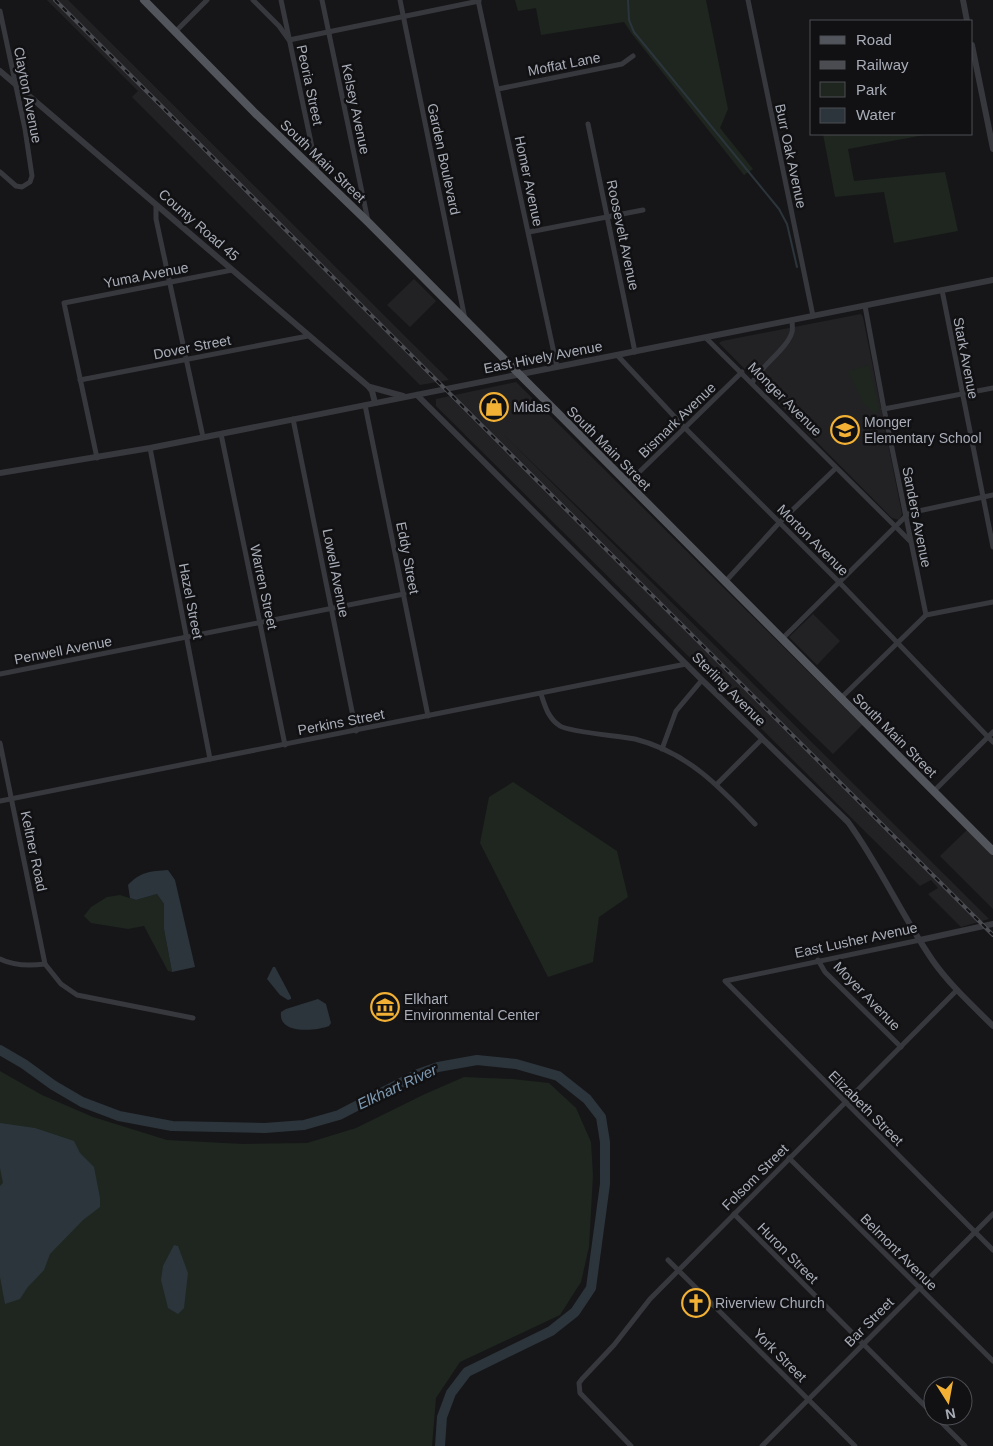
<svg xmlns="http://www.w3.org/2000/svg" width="993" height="1446" font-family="Helvetica,sans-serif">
	<rect width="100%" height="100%" fill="#161618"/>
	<g fill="#222225">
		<path d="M47,0H68L449,380L420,385L132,97L138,91Z"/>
		<path d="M414,279L436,301L410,327L387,305Z"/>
		<path d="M861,314L863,317L902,514L899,520L892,518L719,343L722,341Z"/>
		<path d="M516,382L862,725L833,754L504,435L989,919L961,927L928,894L938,888L931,880L920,886L436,406V399Z"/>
		<path d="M813,614L840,641L817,665L789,637Z"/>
		<path d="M967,830L993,856V909L940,856Z"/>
	</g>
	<g fill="#1e261f">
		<path d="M515,0H706L728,109L720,128L753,169L744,175L632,34L624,22L541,35L536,8L518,11Z"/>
		<path d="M823,134H930L848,149L854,181L945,172L958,231L894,243L884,192L835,197Z"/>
		<path d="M869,365L879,409L875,414L863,403L848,371Z"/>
		<path d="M513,782L617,851L628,897L599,917L593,962L548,977L480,843L489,797Z"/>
		<path d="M157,894L164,904V929L172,972L168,971L144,926L128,929L91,923L84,916L91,907L107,897L120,895L136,900Z"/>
		<path d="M0,1071L42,1095L93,1117L167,1140L243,1144L307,1143L356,1128L425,1094L464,1077L512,1079L549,1083L576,1108L591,1142L593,1175L589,1247L581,1282L560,1315L460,1362L436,1398L432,1446H0Z"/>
	</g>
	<g fill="#2c353c">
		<path d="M168,870L175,880L195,967L172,972L164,929V904L157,894L136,900L130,898L128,885C140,872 151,871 168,870Z"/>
		<path d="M273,967H275L291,997V999L288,1000L280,995L267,979Z"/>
		<path d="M318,999L326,1004L331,1023L329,1026C316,1031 278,1035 281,1012L286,1009Z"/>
		<path d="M0,1123L35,1128L74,1141L80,1153L94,1167L100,1198V1207L83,1220L50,1254L44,1270L27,1288L20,1299L5,1304L0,1277V1186L3,1183L0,1168Z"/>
		<path d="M174,1245L178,1246L188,1273L184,1308L178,1314L168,1308L161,1280L163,1266Z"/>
	</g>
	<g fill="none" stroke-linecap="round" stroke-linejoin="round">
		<path stroke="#2c353c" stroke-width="2" d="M628,0L629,20L634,32L779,209L787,224L797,267"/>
		<path stroke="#2c353c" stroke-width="10" d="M0,1050L24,1064L53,1085L82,1102L119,1116L172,1126L265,1128L304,1125L339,1115L418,1074L438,1067L477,1060L516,1064L558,1076L587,1099L601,1117L605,1142V1184L591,1288L575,1312L551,1331L467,1372L451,1393L442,1417L440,1446"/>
		<g stroke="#37383d" stroke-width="5">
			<path d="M253,0L279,26L289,40L479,1"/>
			<path d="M281,0L317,171"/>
			<path d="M322,0L368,221"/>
			<path d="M400,0L465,319"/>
			<path d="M478,0L557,367"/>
			<path d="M748,0L813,316"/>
			<path d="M0,11L25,129L32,176L30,182L22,187L16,186L0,172"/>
			<path d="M175,32L207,0"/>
			<path d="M498,89L622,64L633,56"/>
			<path d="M588,124L635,352"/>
			<path d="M156,205V219L203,437"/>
			<path d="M529,232L643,210"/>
			<path d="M942,290L993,547"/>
			<path d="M865,306L884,409L926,615"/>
			<path d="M706,338L910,541"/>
			<path d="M617,355L685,428L839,582L993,742"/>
			<path d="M80,380L308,336"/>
			<path d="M752,383C761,366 788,348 792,332C793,329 792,324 792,320"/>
			<path d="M365,405L428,716"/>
			<path d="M884,409L993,388"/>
			<path d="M293,419L356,731"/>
			<path d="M221,434L285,745"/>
			<path d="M150,448L210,759"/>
			<path d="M97,458L64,303L232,270"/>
			<path d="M627,484L742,372"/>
			<path d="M725,582L779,523L836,468"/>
			<path d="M782,639L909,513L993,495"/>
			<path d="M0,674L404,594"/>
			<path d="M541,694C545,706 548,718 560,726C569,732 620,736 635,739C687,752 720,787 755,824"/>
			<path d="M841,698L926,615L993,602"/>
			<path d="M0,743L45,964"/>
			<path d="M662,749L676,711L702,680"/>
			<path d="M717,784L762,739"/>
			<path d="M934,791L993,732"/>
			<path d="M0,801L686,664"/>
			<path d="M920,940L725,981L993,1250"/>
			<path d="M0,959C14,966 29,966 45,964L61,984L77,995L193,1018"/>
			<path d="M818,960L825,972L901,1047"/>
			<path d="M789,1158L993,1361"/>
			<path d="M734,1214L933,1414"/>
			<path d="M668,1260L855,1446"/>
			<path d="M935,1416L965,1446"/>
			<path d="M631,1446L580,1393L579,1383L582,1379L614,1345L650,1299L957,990"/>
			<path d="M762,1446L993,1214"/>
		</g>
		<g stroke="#37383d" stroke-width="6">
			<path d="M963,0L967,21"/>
			<path d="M972,45L993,149"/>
			<path d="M0,71L368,386L372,391L375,403"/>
			<path d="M370,387L403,396"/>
			<path d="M417,395L702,680L848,822C880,866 902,916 933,961C950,985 972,1005 993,1026"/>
			<path d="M0,473L150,448L993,280"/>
			<path d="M920,940L993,924"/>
		</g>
		<path stroke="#53555c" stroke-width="8" d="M144,0L255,113L368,222L993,851"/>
		<defs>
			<path id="rail" d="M55,0L993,935"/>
		</defs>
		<use href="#rail" stroke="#4a4c52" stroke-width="4"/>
		<use href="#rail" stroke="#111113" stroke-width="2" stroke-dasharray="5.5" stroke-linecap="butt"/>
	</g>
	<defs>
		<symbol id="shop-ring" viewBox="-11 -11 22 22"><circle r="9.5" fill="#111113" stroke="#f2b134" stroke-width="1.5"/><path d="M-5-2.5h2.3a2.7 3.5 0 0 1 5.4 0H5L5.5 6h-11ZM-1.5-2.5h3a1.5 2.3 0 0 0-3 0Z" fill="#f2b134"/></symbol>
		<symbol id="school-ring" viewBox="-11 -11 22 22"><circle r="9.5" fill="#111113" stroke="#f2b134" stroke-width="1.5"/><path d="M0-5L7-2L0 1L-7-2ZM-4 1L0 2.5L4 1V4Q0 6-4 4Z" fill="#f2b134"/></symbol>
		<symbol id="museum-ring" viewBox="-11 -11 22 22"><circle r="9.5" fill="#111113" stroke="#f2b134" stroke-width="1.5"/><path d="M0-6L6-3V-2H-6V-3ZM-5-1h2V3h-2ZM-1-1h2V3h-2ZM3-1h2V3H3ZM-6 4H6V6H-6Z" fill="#f2b134"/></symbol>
		<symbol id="church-ring" viewBox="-11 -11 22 22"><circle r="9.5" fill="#111113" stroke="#f2b134" stroke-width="1.5"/><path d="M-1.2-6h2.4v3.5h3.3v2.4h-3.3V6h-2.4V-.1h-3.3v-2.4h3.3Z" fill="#f2b134"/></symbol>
	</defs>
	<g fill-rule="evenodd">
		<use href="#shop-ring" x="478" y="391" width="32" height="32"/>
		<use href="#school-ring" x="829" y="414" width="32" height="32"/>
		<use href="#museum-ring" x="369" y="991" width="32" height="32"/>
		<use href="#church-ring" x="680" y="1287" width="32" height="32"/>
	</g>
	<g text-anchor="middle" stroke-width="5" stroke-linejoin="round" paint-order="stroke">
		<g font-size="14" fill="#a8adb8" stroke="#111113">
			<text transform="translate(564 64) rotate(-11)" y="5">Moffat Lane</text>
			<text transform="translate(310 85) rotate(78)" y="5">Peoria Street</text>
			<text transform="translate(28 95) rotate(79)" y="5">Clayton Avenue</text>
			<text transform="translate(356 109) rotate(78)" y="5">Kelsey Avenue</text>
			<text transform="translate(791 156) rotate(78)" y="5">Burr Oak Avenue</text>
			<text transform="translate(444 159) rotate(78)" y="5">Garden Boulevard</text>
			<text transform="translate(323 161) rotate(44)" y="5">South Main Street</text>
			<text transform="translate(529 181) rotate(78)" y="5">Homer Avenue</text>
			<text transform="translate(199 225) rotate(41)" y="5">County Road 45</text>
			<text transform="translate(623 235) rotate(78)" y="5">Roosevelt Avenue</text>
			<text transform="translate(146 275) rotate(-11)" y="5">Yuma Avenue</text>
			<text transform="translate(192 347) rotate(-11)" y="5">Dover Street</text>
			<text transform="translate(543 357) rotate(-11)" y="5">East Hively Avenue</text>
			<text transform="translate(966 358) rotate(79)" y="5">Stark Avenue</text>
			<text transform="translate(785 399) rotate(45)" y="5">Monger Avenue</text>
			<text transform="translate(677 420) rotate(-44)" y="5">Bismark Avenue</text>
			<text transform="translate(609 448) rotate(45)" y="5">South Main Street</text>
			<text transform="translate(917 517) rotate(79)" y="5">Sanders Avenue</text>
			<text transform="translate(813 540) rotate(45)" y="5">Morton Avenue</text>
			<text transform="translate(408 558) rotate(79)" y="5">Eddy Street</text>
			<text transform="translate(336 573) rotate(79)" y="5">Lowell Avenue</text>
			<text transform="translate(264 587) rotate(78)" y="5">Warren Street</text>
			<text transform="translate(191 601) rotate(79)" y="5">Hazel Street</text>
			<text transform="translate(63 650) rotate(-11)" y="5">Penwell Avenue</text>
			<text transform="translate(729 689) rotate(45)" y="5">Sterling Avenue</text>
			<text transform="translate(341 722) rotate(-11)" y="5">Perkins Street</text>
			<text transform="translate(895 735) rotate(45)" y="5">South Main Street</text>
			<text transform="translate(34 851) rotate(78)" y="5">Keltner Road</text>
			<text transform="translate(856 940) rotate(-12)" y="5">East Lusher Avenue</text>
			<text transform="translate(867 996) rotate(46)" y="5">Moyer Avenue</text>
			<text transform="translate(866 1108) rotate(45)" y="5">Elizabeth Street</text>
			<text transform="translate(755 1177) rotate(-45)" y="5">Folsom Street</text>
			<text transform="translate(899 1252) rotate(45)" y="5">Belmont Avenue</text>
			<text transform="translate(788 1253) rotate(45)" y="5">Huron Street</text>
			<text transform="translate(869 1322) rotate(-45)" y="5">Bar Street</text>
			<text transform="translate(780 1355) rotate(45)" y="5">York Street</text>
		</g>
		<g font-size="14" fill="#a8adb8" stroke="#111113" text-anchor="start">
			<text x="513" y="412">Midas</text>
			<text x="864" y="427">Monger<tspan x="864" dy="16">Elementary School</tspan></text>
			<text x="404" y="1004">Elkhart<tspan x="404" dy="16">Environmental Center</tspan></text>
			<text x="715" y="1308">Riverview Church</text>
		</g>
		<g font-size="15" font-style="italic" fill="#7f9bb3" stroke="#111113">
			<text transform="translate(397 1087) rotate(-25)" y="5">Elkhart River</text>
		</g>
	</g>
	<rect x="810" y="20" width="162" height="115" fill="#111113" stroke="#4d4f55"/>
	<rect x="820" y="36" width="25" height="8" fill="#53555c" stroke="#4d4f55"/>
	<text x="856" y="45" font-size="15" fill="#a8adb8">Road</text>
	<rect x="820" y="61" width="25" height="8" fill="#4a4c52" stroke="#4d4f55"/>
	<text x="856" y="70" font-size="15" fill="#a8adb8">Railway</text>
	<rect x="820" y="82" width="25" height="15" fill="#1e261f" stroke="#4d4f55"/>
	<text x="856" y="95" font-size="15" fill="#a8adb8">Park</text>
	<rect x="820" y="108" width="25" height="15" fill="#2c353c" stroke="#4d4f55"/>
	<text x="856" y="120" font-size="15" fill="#a8adb8">Water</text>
	<g transform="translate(948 1401) rotate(169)"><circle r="24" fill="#111113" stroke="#4d4f55"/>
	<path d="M0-4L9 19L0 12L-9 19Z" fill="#f2b134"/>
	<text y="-8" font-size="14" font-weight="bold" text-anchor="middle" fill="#a8adb8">N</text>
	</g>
</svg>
